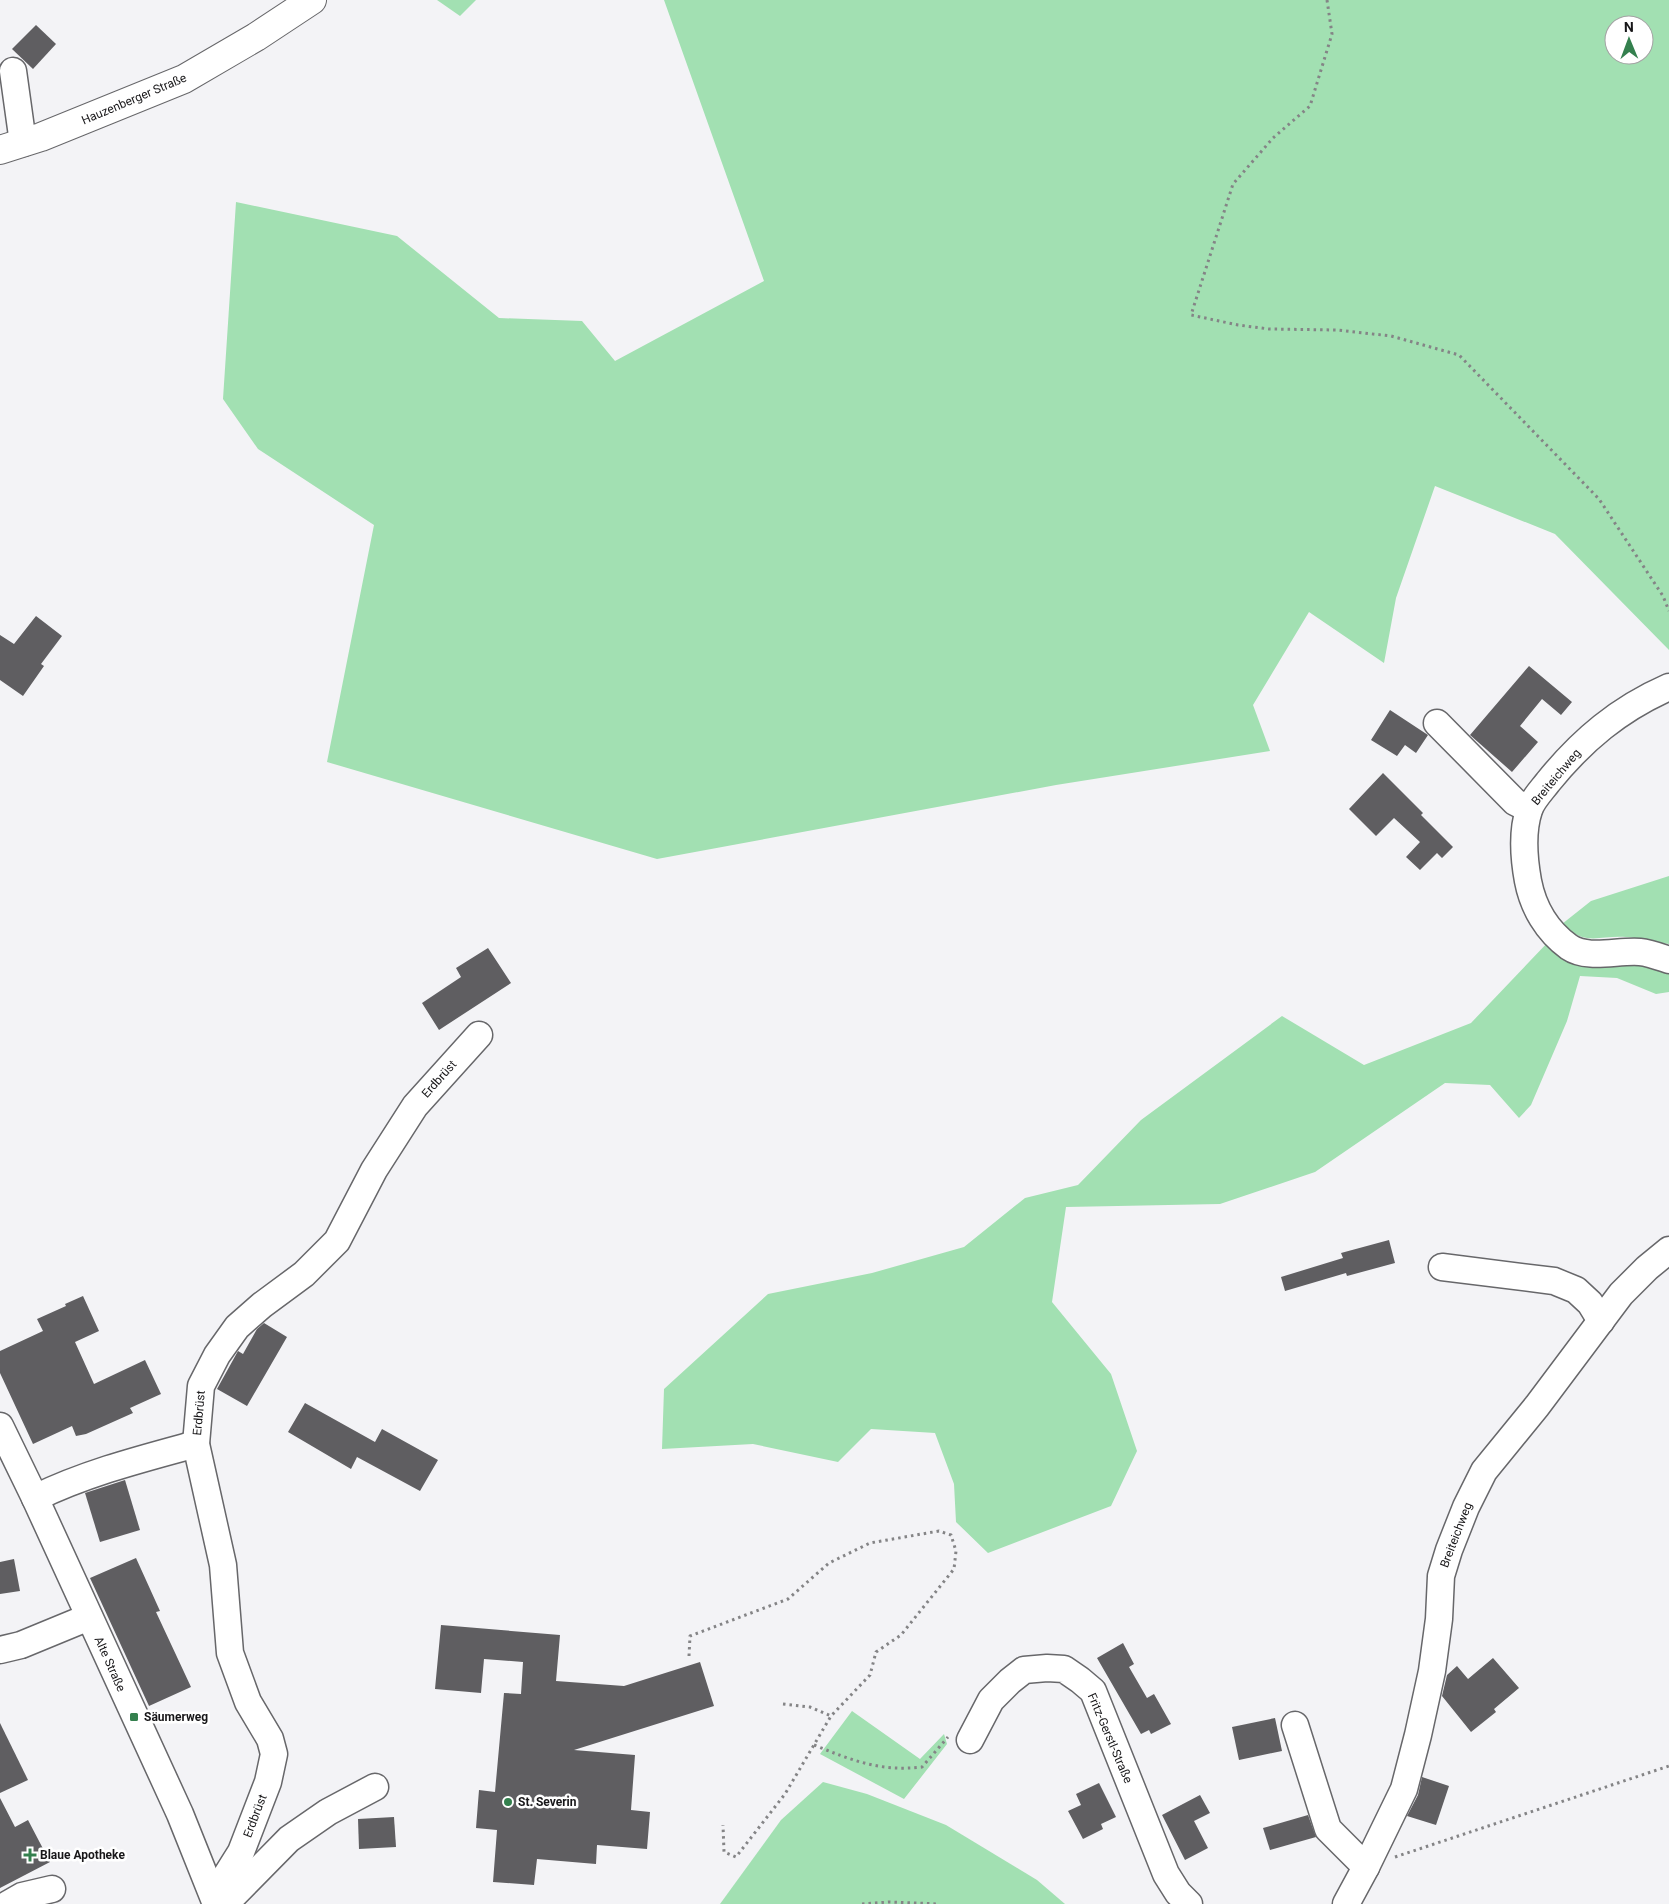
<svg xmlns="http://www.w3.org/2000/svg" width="1669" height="1904" font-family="Roboto,sans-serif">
	<rect width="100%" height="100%" fill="#f3f3f6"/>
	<g fill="#a2e0b2" fill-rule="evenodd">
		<path d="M437,0H476L460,16Z"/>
		<path d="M664,0H1669V650L1555,534L1435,486L1396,598L1384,663L1309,612L1253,705L1270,751L1056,785L657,859L327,762L374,525L258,449L223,399L236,202L397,236L499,318L582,321L615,361L764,281ZM1614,25H1644V55H1614Z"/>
		<path d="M1669,876V944C1655,942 1640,938 1626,937C1599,935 1585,947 1562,924L1591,901Z"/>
		<path d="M1550,940L1669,965V992L1656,994L1617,978L1580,976L1567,1021L1531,1105L1519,1118L1490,1085L1445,1083L1315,1172L1220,1204L1066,1207L1052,1302L1111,1374L1137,1451L1111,1506L988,1553L956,1522L954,1484L935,1433L871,1429L838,1462L753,1444L662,1449L664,1389L768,1294L872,1273L964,1247L1025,1198L1078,1185L1141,1120L1282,1016L1364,1065L1471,1023Z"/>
		<path d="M852,1711L920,1759L944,1734L947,1744L904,1799L820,1754Z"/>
		<path d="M823,1782L867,1794L946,1825L1037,1880L1065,1904H720L781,1820Z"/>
	</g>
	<g fill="#5f5e61">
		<path d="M36,25L56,44L33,69L12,49Z"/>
		<path d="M36,616L62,636L41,664L44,666L23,696L0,680V635L14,644Z"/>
		<path d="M1529,666L1572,702L1561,715L1542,699L1520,726L1538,742L1512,772L1470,735Z"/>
		<path d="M1390,710L1428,735L1416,753L1405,745L1397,756L1371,740Z"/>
		<path d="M1383,773L1423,813L1421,815L1453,847L1442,858L1437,853L1420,870L1406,857L1420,842L1394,818L1376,836L1349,809Z"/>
		<path d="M488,948L511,983L439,1030L422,1003L461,977L456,968Z"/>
		<path d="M1389,1240L1395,1263L1347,1276L1346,1273L1285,1291L1281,1277L1343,1258L1341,1253Z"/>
		<path d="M83,1296L99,1331L75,1342L94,1384L145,1360L161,1394L130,1408L133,1413L86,1434L76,1436L72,1426L33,1444L0,1373V1351L43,1331L37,1319L66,1306L65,1304Z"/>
		<path d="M264,1323L287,1337L247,1406L217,1389L238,1351L243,1354L257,1329Z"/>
		<path d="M305,1403L375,1442L382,1429L438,1460L420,1491L357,1457L351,1469L288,1432Z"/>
		<path d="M125,1480L140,1530L100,1542L85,1493Z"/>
		<path d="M136,1558L160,1611L156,1612L191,1687L149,1706L90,1578Z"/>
		<path d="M14,1559L20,1591L0,1594V1562Z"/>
		<path d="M441,1625L560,1635L556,1681L624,1686L700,1662L714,1706L574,1750L635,1755L631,1810L650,1812L647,1849L597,1845L596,1864L537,1859L534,1885L493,1882L497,1830L476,1828L479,1790L495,1792L504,1693L521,1694L523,1662L484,1659L481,1693L435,1689Z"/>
		<path d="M1123,1643L1134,1664L1129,1667L1147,1698L1154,1694L1171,1724L1151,1734L1149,1730L1141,1734L1097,1658Z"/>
		<path d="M1493,1658L1519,1688L1494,1709L1496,1712L1471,1732L1442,1696L1447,1675L1457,1666L1468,1679Z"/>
		<path d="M1275,1718L1282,1751L1239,1760L1232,1727Z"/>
		<path d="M0,1723L28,1780L0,1793Z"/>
		<path d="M1422,1777L1449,1786L1436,1825L1407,1816L1418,1795Z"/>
		<path d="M1099,1783L1116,1817L1101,1824L1103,1829L1083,1839L1068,1811L1081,1805L1076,1794Z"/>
		<path d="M1200,1795L1210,1813L1194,1821L1208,1848L1185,1860L1162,1815Z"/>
		<path d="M0,1798L15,1827L28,1820L50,1862L0,1888Z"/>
		<path d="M1308,1815L1316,1837L1270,1850L1263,1828Z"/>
		<path d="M394,1817L396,1847L359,1849L358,1819Z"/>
	</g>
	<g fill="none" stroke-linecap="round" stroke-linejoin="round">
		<defs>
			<g id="minor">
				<path d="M13,71L23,143"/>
				<path d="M1669,687C1619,709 1582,740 1548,782C1542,790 1532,800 1529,810C1522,831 1524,859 1528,881C1533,907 1547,931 1569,947C1588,960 1618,950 1640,952C1650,953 1660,957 1669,960"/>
				<path d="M1437,723L1515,802L1529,809"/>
				<path d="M1442,1267L1554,1281L1576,1290L1590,1303L1601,1321"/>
				<path d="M0,1426L35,1498L180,1814L216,1904"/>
				<path d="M35,1498C86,1473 141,1459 196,1444"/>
				<path d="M0,1650L21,1645L89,1617"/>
				<path d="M1295,1725L1328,1829L1366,1867"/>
				<path d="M970,1740L991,1700L1010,1681L1024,1670L1047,1668L1064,1669L1080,1680L1093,1691L1166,1874L1178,1893L1189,1904"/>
				<path d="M214,1895L241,1852L268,1782L274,1754L270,1739L248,1702L230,1653L223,1565L196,1444L201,1386L217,1355L237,1327L262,1305L304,1274L337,1241L374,1170L415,1106L479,1035"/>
				<path d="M8,1904L22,1896L52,1889"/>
				<path d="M225,1904L289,1839L328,1812L375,1787"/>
				<path d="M1346,1904L1366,1867L1404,1789L1418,1735L1432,1671L1439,1619L1441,1576L1449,1550L1466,1507L1484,1471L1537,1406L1621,1294L1647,1268L1669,1250"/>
			</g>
			<path id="major" d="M0,150L41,137L184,79L256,37L312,0"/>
		</defs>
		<use href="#minor" stroke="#67676a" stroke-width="29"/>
		<use href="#major" stroke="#67676a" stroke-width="30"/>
		<g stroke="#848486" stroke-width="3" stroke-dasharray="2.5 4" stroke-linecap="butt">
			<path d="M1327,0L1332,34L1310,106L1273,138L1233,184L1191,315L1238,325L1269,329L1337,330L1391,336L1459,355L1599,499L1663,596L1669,611"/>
			<path d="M689,1656L690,1636L788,1599L829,1563L870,1543L939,1531L951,1535L956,1551L954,1569L901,1635L876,1652L870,1675L831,1716L785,1794L736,1857L724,1852L723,1825"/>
			<path d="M783,1704L810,1707L831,1716"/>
			<path d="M814,1745C851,1760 880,1772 922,1767L948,1737"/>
			<path d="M1395,1857L1669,1766"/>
			<path d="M862,1904L889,1902L939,1904"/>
		</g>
		<use href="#minor" stroke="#fff" stroke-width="26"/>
		<use href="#major" stroke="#fff" stroke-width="28"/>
	</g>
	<g fill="#34804e" stroke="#fff" stroke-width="2">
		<rect x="129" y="1712" width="10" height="10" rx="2.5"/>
		<circle cx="508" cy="1802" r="5"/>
		<path d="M27.5 1847.5h5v5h5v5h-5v5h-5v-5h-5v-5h5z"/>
	</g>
	<g text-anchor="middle" stroke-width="5" stroke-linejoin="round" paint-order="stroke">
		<g font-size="12" fill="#181719" stroke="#fff">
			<text transform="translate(134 99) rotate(-23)" y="4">Hauzenberger Straße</text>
			<text transform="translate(1556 777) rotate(-50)" y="4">Breiteichweg</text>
			<text transform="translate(439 1079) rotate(-48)" y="4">Erdbrüst</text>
			<text transform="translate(199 1413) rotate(-85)" y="4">Erdbrüst</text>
			<text transform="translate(1456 1535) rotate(-69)" y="4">Breiteichweg</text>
			<text transform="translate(110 1664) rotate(66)" y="4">Alte Straße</text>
			<text transform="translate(1110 1738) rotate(67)" y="4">Fritz-Gerstl-Straße</text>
			<text transform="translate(255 1816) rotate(-69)" y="4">Erdbrüst</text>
		</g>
		<g font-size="12" font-weight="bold" fill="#181719" stroke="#fff" text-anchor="start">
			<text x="144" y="1721">Säumerweg</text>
			<text x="518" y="1806">St. Severin</text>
			<text x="40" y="1859">Blaue Apotheke</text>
		</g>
	</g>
	<g transform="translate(1629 40) rotate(359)"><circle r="24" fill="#ffffff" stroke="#a3a2a3"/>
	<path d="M0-4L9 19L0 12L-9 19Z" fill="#34804e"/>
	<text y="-8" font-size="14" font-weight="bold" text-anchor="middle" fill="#181719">N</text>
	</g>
</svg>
